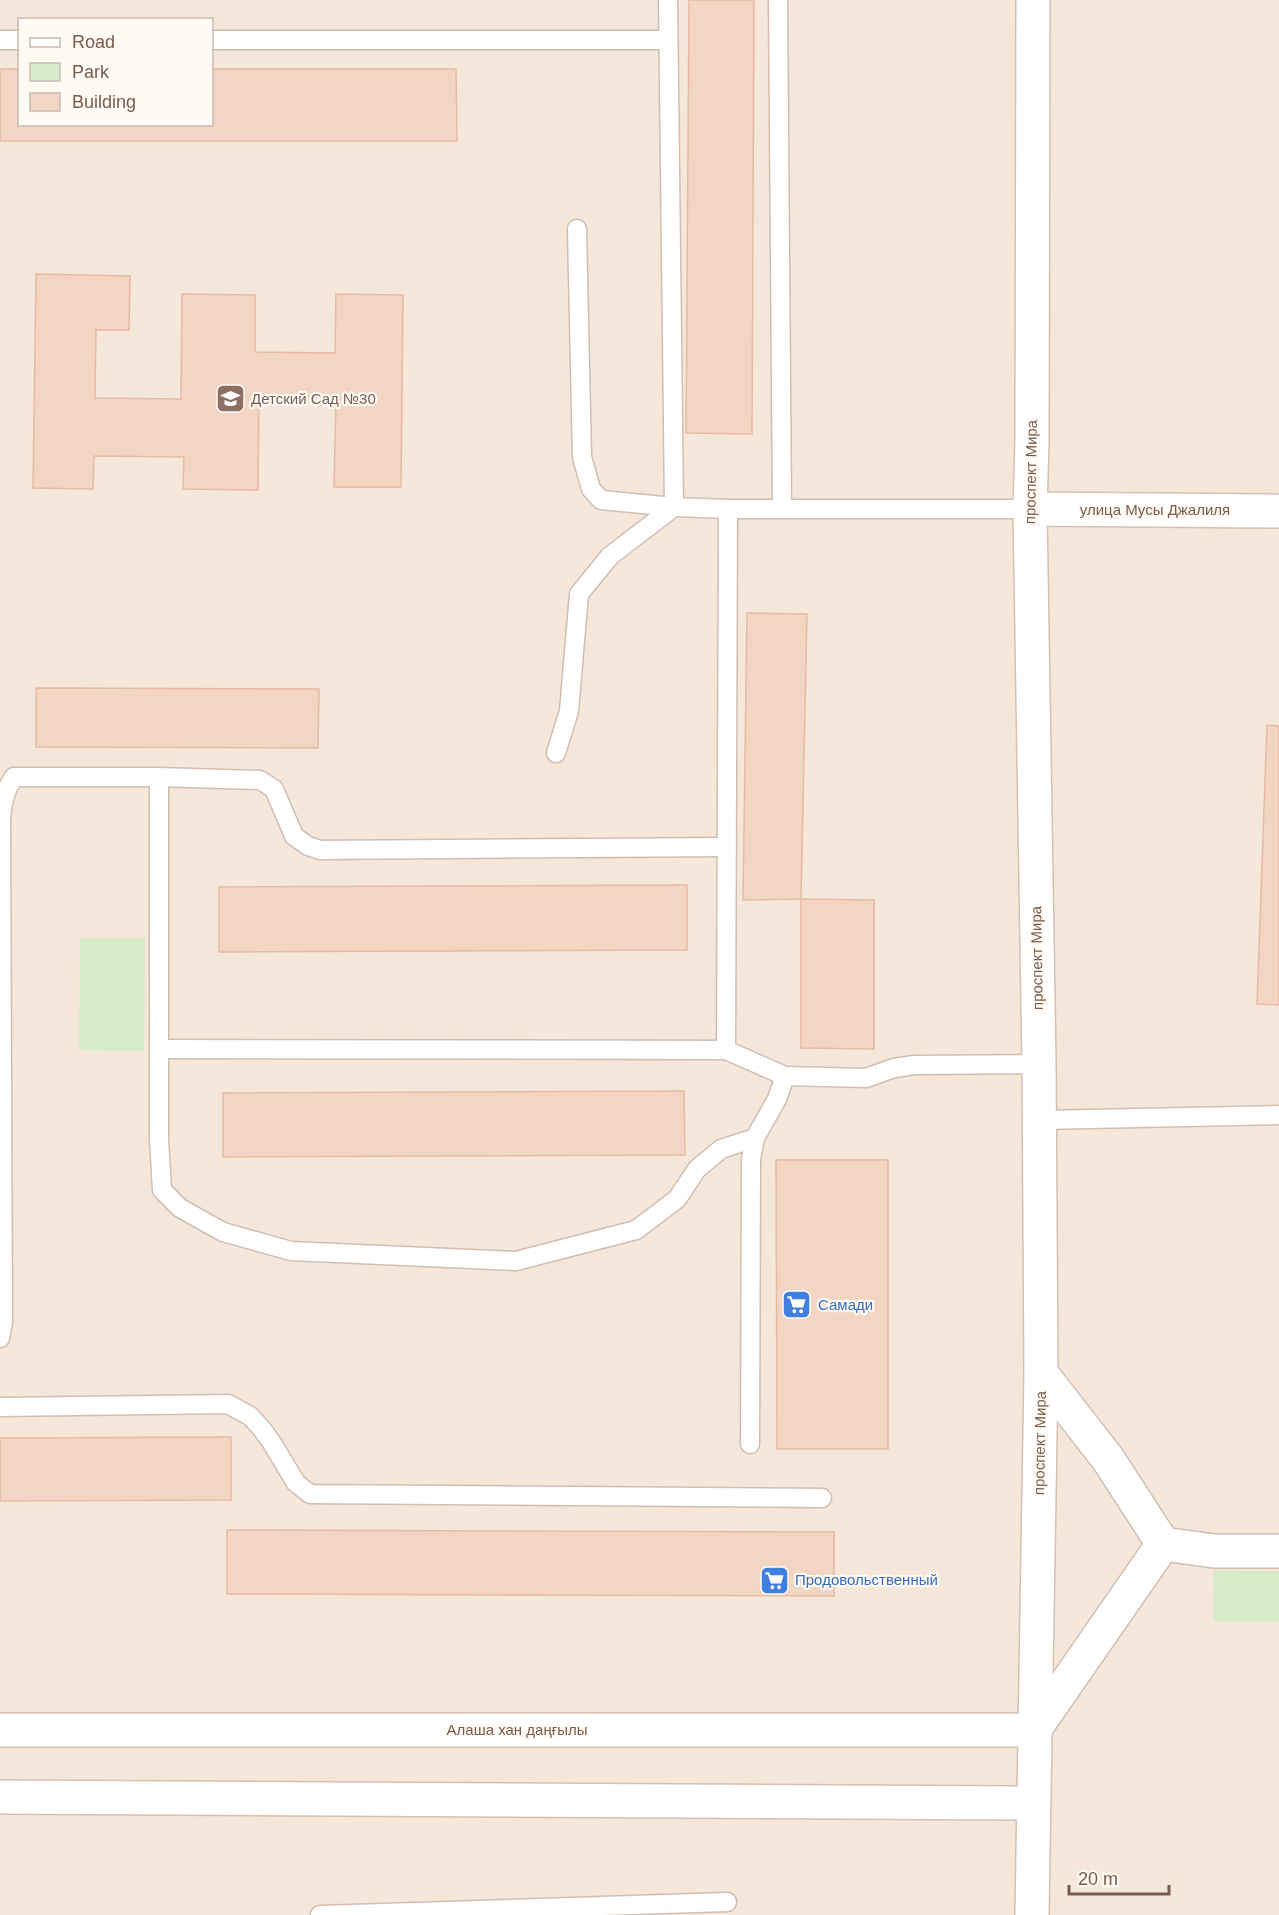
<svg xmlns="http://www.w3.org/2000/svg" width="1279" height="1915" font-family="Helvetica,sans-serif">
	<rect width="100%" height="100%" fill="#fdf6ec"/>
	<path fill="#f5e8da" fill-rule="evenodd" d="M0,0H1279V1915H0ZM20,20H212V124H20Z"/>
	<g fill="#d8ecc9">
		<path d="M80,938H145L144,1051L79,1050Z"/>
		<path d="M1214,1570L1279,1571V1621H1213Z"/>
	</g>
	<g fill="#f3d5c3" stroke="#e6bba3" stroke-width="1.5">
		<path d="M689,0H754L752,434L686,433Z"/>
		<path d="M0,69H20V124H212V69H456L457,141H0Z"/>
		<path d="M36,274L130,276L129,330H96L95,398L181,399L182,294L255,295V352L335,353L336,294L403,295L401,487H334L336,397L259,396L258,490L183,489L184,457L94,456L93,489L33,488Z"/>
		<path d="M747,613L807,614L801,899L743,900Z"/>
		<path d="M36,688L319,689L318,748L36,747Z"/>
		<path d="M1267,725L1279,726V1005L1257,1004Z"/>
		<path d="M687,885V950L219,952V887Z"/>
		<path d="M801,899L874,900V1049L801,1048Z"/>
		<path d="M684,1091L685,1155L223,1157V1093Z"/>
		<path d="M776,1160H888V1449H777Z"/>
		<path d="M231,1437V1500L0,1501V1438Z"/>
		<path d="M227,1530L834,1532V1596L227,1594Z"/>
	</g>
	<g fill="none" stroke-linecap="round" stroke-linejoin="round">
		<defs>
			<g id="lane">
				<path d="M778,0L782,509"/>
				<path d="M0,40H20"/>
				<path d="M212,40H668"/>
				<path d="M577,229L582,457L591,489L601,500L674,507L728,509H1030"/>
				<path d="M728,509L726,1050L785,1076"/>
				<path d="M556,753L569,711L579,594L610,556L674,507L668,0"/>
				<path d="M159,777V1139L162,1190L180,1208L223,1232L291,1251L516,1261L636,1230L677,1199L697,1169L721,1149L755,1138"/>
				<path d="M160,1049L726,1050"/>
				<path d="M1040,1120L1279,1115"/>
				<path d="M0,1338L3,1322L1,819C2,803 5,789 14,777H159L260,780L274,789L294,836L308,846L320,850L727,847"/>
				<path d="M0,1407L228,1404L250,1416L262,1429L272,1443L296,1483L310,1494L822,1498"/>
				<path d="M750,1444L751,1159L755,1138L777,1099L785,1076L866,1078L894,1068L914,1065L1039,1064"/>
				<path d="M320,1915L727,1902"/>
			</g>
			<g id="street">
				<path d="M1163,1544L1214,1551H1279"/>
				<path d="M1034,1730L1163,1544L1108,1459L1041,1373"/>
			</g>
			<g id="secondary">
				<path d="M1030,509L1279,511"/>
				<path d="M0,1730H1034"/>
				<path d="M0,1797L1033,1803"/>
				<path d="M1032,1915L1041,1373L1039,1064L1030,509L1032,440L1033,0"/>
			</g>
		</defs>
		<use href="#lane" stroke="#d1beb0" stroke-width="21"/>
		<use href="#street" stroke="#d1beb0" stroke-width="36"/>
		<use href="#secondary" stroke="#d6c0b0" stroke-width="36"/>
		<use href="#lane" stroke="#fff" stroke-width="18"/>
		<use href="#street" stroke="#fff" stroke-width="33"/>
		<use href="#secondary" stroke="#fff" stroke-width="33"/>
	</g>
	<defs>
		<symbol id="school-square" viewBox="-11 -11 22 22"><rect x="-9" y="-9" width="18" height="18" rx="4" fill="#8d6e63" stroke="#fffaf3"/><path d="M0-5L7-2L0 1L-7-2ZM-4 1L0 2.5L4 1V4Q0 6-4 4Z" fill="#fff"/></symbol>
		<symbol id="supermarket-square" viewBox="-11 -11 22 22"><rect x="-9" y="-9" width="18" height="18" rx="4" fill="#3f7fe0" stroke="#fffaf3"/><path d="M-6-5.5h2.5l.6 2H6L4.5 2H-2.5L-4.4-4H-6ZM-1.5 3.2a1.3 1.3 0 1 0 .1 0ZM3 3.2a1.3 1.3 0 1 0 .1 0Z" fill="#fff"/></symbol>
	</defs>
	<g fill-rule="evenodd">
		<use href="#school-square" x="214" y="382" width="33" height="33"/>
		<use href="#supermarket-square" x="780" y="1288" width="33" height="33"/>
		<use href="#supermarket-square" x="758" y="1564" width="33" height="33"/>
	</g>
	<g text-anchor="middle" stroke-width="4.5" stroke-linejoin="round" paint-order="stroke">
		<g font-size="15" fill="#785e54" stroke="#fffaf3" text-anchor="start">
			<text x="251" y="404">Детский Сад №30</text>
		</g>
		<g font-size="15" fill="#7a5c4d" stroke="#fffaf3">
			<text transform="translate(1031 472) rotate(-89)" y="5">проспект Мира</text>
			<text x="1155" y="515">улица Мусы Джалиля</text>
			<text transform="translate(1037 958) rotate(-91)" y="5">проспект Мира</text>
			<text transform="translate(1040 1443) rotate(-89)" y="5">проспект Мира</text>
			<text x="517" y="1735">Алаша хан даңғылы</text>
		</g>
		<g font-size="15" fill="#366cbe" stroke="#fffaf3" text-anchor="start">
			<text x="818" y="1310">Самади</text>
			<text x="795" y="1585">Продовольственный</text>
		</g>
	</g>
	<rect x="18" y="18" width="195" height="108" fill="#fffaf3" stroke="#cabbb1" stroke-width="1.5"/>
	<rect x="30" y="38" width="30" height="9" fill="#ffffff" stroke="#cabbb1" stroke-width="1.5"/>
	<text x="72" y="48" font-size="18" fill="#7a5c4d">Road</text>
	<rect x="30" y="63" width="30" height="18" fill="#d8ecc9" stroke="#cabbb1" stroke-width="1.5"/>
	<text x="72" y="78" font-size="18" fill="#7a5c4d">Park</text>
	<rect x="30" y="93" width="30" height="18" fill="#f3d5c3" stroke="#cabbb1" stroke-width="1.5"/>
	<text x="72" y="108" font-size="18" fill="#7a5c4d">Building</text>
	<path d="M1069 1885v9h100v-9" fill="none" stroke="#7a5c4d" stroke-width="3"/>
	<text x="1078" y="1885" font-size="18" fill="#7a5c4d" stroke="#fffaf3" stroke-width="4.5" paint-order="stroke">20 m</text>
</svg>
